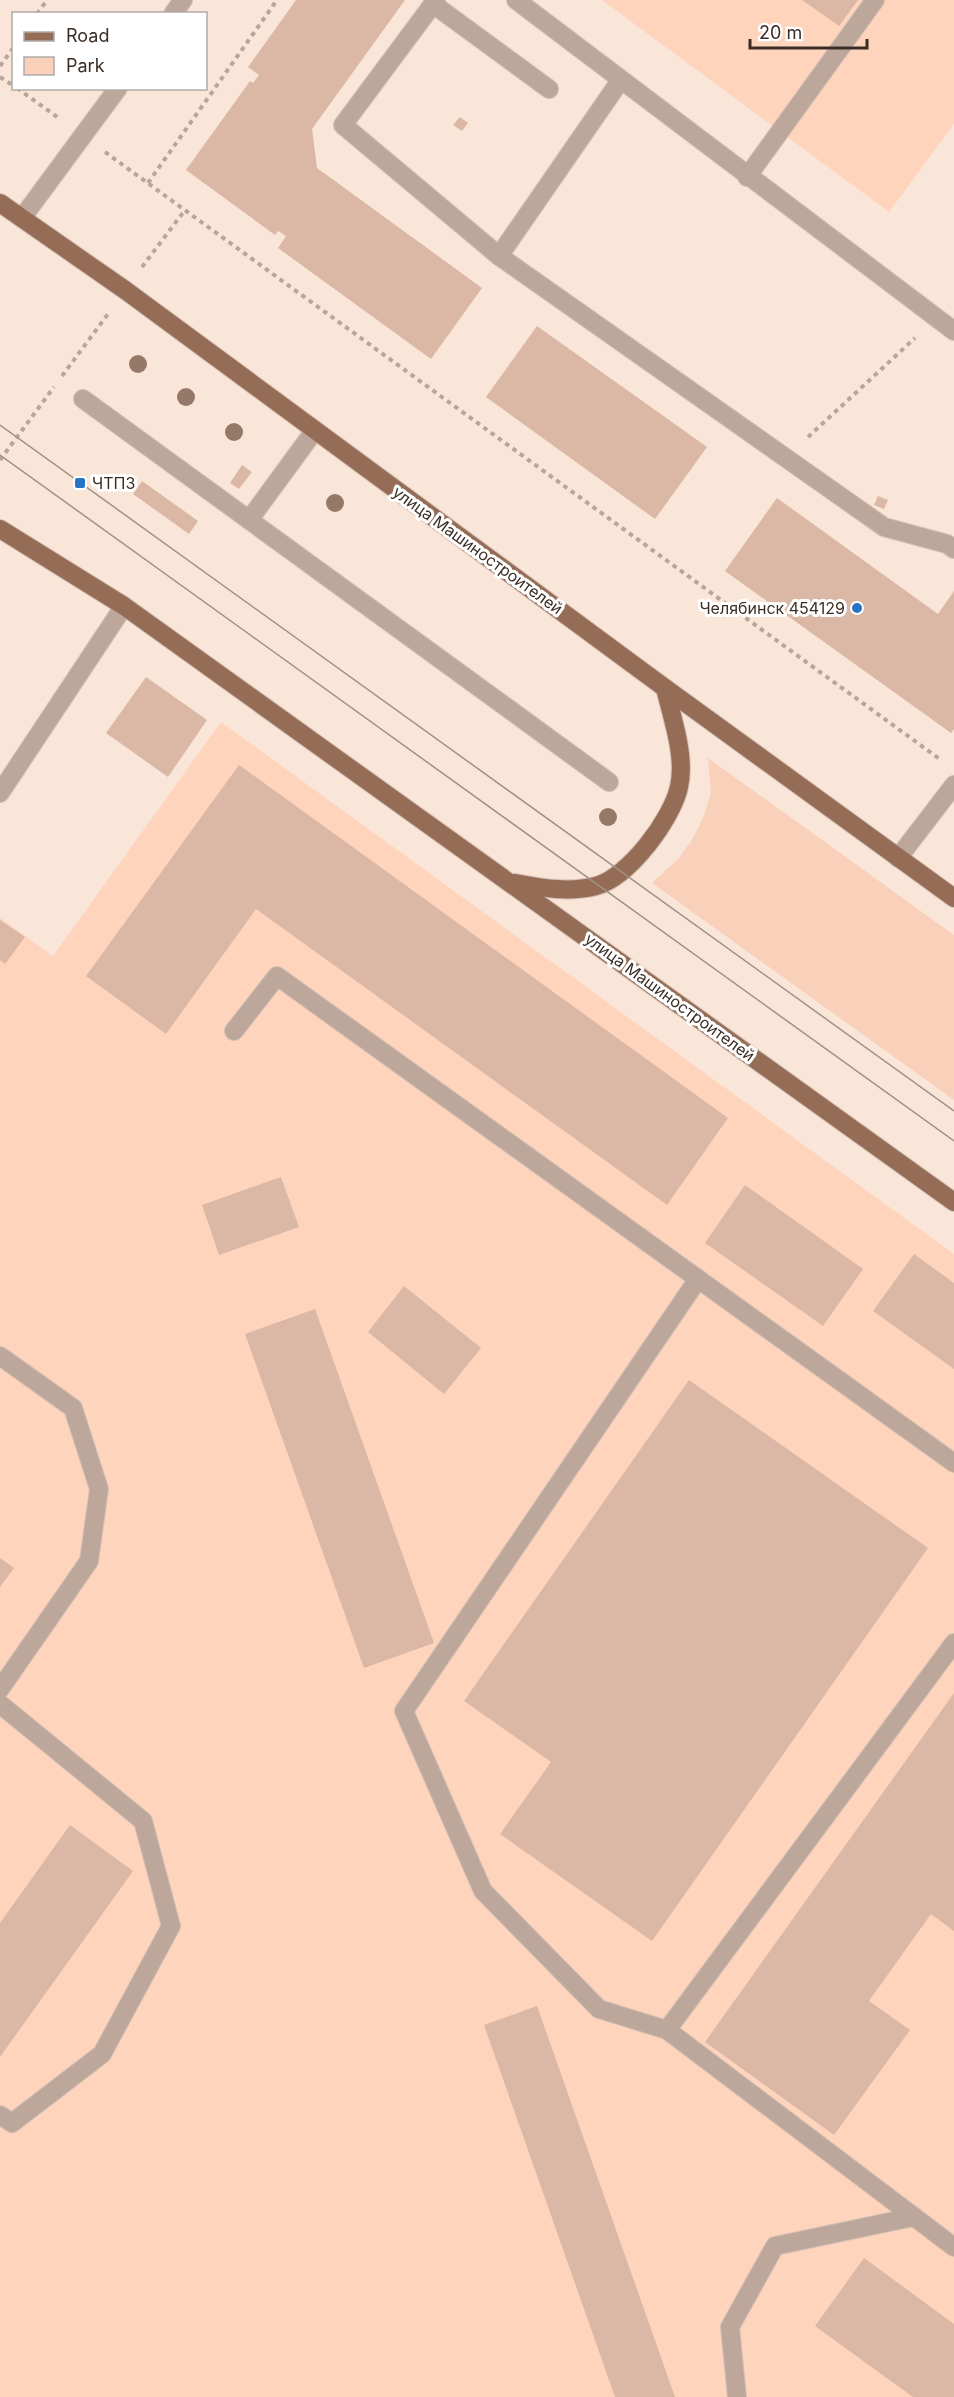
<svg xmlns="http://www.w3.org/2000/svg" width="954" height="2397" font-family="Inter,sans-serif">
	<rect width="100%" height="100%" fill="#fae5d9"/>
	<g fill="#fed4bc">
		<path d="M602,0H954V124L889,212Z"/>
		<path d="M221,722L954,1254V2397H0V918L53,956Z"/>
	</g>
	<path fill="#f9d0b9" d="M708,758L954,935V1100L652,883L679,858L692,840L703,818L711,793Z"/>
	<g fill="#dab8a5">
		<path d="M296,0H405L312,129L317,168L482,288L431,359L278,248L286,236L278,231L275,235L186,170L250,81L253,83L259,75L248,67Z"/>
		<path d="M802,0H858L839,26Z"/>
		<path d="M460,117L468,123L462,131L453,125Z"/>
		<path d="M537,326L707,447L655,519L486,397Z"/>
		<path d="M242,465L252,472L239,489L230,483Z"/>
		<path d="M142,481L198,521L189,534L133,494Z"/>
		<path d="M878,496L888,500L884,509L874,505Z"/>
		<path d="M777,498L938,614L954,591V729L951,733L725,571Z"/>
		<path d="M146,677L207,720L168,777L106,733Z"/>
		<path d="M239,765L728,1118L667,1205L256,909L166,1034L86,976Z"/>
		<path d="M0,920L25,937L5,964L0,960Z"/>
		<path d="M281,1177L299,1227L219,1255L202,1205Z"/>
		<path d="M745,1185L863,1269L823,1326L705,1243Z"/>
		<path d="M914,1254L954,1283V1369L873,1311Z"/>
		<path d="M404,1286L481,1348L444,1394L368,1332Z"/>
		<path d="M315,1309L434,1643L364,1668L245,1334Z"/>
		<path d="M689,1380L928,1548L652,1941L500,1834L551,1762L464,1701Z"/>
		<path d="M0,1558L14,1568L0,1587Z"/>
		<path d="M954,1693V1931L931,1914L869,2001L910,2030L834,2135L705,2042Z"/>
		<path d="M70,1825L133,1871L0,2057V1923Z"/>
		<path d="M537,2006L675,2397H615L484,2025Z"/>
		<path d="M864,2258L954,2324V2397H913L815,2326Z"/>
	</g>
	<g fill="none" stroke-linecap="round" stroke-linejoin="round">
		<defs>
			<g id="service">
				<path d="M436,0L343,125L499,256"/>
				<path d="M516,0L954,331"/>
				<path d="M433,4L549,89"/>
				<path d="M620,81L499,256L884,527L947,544L954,549"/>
				<path d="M747,177L875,0"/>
				<path d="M83,399L609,782"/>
				<path d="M249,520L315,430"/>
				<path d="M0,793L124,606"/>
				<path d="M898,858L954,785"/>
				<path d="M234,1031L277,976L954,1463"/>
				<path d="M698,1279L404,1711L483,1891L599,2009L667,2030L954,2247"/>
				<path d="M0,1356L73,1408L99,1489L89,1561L0,1689"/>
				<path d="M0,1704L143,1821L171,1926L102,2054L12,2123L0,2115"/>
				<path d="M667,2030L954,1643"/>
				<path d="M737,2397L730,2327L775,2246L913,2217"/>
			</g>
			<g id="tertiary">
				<path d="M173,14L183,0"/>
				<path d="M22,218L118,88"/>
			</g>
			<g id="primary">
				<path d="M0,203L125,290L665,688L954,898"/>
				<path d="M0,529L124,606L954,1202"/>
				<path d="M515,883C542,888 569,893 596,886C629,877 672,819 679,787C686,756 672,718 665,688"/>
			</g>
		</defs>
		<use href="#service" stroke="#d4c0b5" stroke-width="20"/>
		<use href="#tertiary" stroke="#d4c0b5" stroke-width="20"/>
		<use href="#primary" stroke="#d4c0b5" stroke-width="20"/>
		<g stroke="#b8a59b" stroke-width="4" stroke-dasharray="4.5 4.5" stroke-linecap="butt">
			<path d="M37,14L47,0"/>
			<path d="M0,66L14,47"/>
			<path d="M0,77L14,86"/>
			<path d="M17,88L60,119"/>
			<path d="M105,152L941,760"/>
			<path d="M148,183L277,0"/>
			<path d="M142,267L185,210"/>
			<path d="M62,376L108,314"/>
			<path d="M808,437L915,338"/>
			<path d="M0,460L54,387"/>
		</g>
		<use href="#service" stroke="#bda69a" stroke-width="18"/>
		<use href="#tertiary" stroke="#bda69a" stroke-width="18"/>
		<use href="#primary" stroke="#956d57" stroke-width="18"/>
		<g stroke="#a29187" stroke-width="1.5">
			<path d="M0,425L954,1111"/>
			<path d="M0,455L954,1141"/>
		</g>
	</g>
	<g fill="#957968">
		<circle cx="138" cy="364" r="9"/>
		<circle cx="186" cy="397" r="9"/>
		<circle cx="234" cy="432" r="9"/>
		<circle cx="335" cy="503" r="9"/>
		<circle cx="608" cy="817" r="9"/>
	</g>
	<g fill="#2874c4" stroke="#fff" stroke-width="2">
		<rect x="74" y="477" width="12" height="12" rx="3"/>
		<circle cx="857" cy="608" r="6"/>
	</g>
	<g text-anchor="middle" stroke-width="6" stroke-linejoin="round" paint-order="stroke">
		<g font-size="16" fill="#3a2d25" stroke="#fff" text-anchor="start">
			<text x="92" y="489">ЧТПЗ</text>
			<text x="845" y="614" text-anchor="end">Челябинск 454129</text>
		</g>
		<g font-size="16" fill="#3a2d25" stroke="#fff">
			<text transform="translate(478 550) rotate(36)" y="6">улица Машиностроителей</text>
			<text transform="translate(670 997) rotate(36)" y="6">улица Машиностроителей</text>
		</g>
	</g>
	<rect x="12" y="12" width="195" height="78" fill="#ffffff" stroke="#b0aba8" stroke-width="1.5"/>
	<rect x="24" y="32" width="30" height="9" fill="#956d57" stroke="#b0aba8" stroke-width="1.5"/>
	<text x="66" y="42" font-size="18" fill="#3a2d25">Road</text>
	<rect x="24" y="57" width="30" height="18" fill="#f9d0b9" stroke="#b0aba8" stroke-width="1.5"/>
	<text x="66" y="72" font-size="18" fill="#3a2d25">Park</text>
	<path d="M750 39v9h117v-9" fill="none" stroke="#3a2d25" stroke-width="3"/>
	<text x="759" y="39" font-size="18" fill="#3a2d25" stroke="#ffffff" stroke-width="4.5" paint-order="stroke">20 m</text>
</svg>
